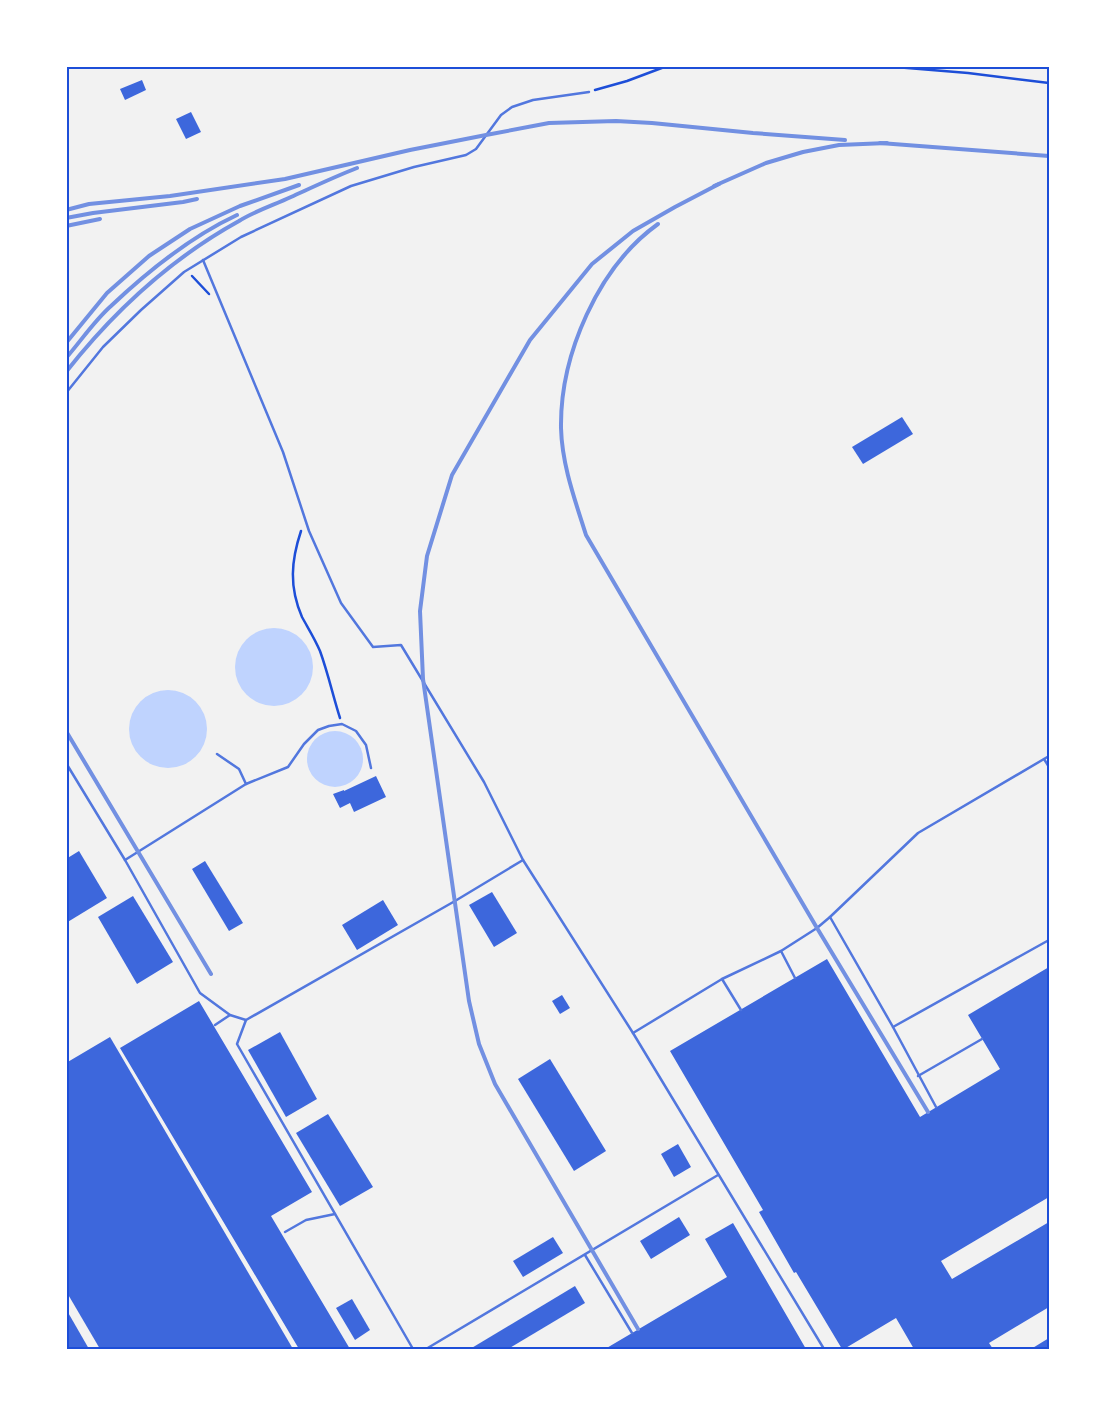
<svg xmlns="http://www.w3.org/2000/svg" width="1115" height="1415" font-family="'Fira Sans Condensed',sans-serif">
	<rect width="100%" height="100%" fill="#f2f2f2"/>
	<g fill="#bfd3fe">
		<circle cx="274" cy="667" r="39"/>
		<circle cx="168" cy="729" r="39"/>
		<circle cx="335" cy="759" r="28"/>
	</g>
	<g fill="#3d67dc">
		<path d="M142,80L146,90L125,100L120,89Z"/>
		<path d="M191,112L201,132L186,139L176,119Z"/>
		<path d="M902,417L913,434L863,464L852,447Z"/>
		<path d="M376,776L386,797L354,812L350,803L340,808L333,794L344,790V791Z"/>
		<path d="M79,851L107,898L66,923V859Z"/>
		<path d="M205,861L243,923L229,931L192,869Z"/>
		<path d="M492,892L517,933L494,947L469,905Z"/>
		<path d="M133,896L173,962L137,984L98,917Z"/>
		<path d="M383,900L398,925L357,950L342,925Z"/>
		<path d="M827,959L920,1117L1000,1069L968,1015L1049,967V1197L941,1261L952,1279L1049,1222V1307L989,1343L993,1349H914L896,1318L844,1349H842L796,1272L794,1273L759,1212L763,1210L670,1051Z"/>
		<path d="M562,995L570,1008L560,1014L552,1001Z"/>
		<path d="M199,1001L312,1192L271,1216L350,1349H299L120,1048Z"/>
		<path d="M280,1032L317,1099L286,1117L248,1050Z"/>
		<path d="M110,1037L293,1349H100L66,1291V1063Z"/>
		<path d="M550,1059L606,1151L574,1171L518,1079Z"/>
		<path d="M328,1114L373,1187L340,1206L296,1133Z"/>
		<path d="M678,1144L691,1167L674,1177L661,1154Z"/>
		<path d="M679,1217L690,1235L651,1259L640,1241Z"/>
		<path d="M733,1223L806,1349H605L727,1277L705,1239Z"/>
		<path d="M553,1237L563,1253L523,1277L513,1261Z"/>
		<path d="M575,1286L585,1303L508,1349H470Z"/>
		<path d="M352,1299L370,1330L355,1340L336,1308Z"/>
		<path d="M66,1309L89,1349H66Z"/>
		<path d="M1049,1338V1349H1031Z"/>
	</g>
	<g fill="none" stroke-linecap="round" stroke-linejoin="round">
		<g stroke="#1d4ed8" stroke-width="2.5">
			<path d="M883,66L968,73L1049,83"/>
			<path d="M595,90L627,81L667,66"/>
			<path d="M192,276L209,294"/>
			<path d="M301,531C291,561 289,587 302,617C308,628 315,639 320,651C328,673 333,696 340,718"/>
		</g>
		<g stroke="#5277de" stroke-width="2.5">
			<path d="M203,260L283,452L309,531L341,603L373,647L401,645L484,782L523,860"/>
			<path d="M66,393L103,347L141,310L184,272L241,237L351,186L414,167L466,155L476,149L501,115L512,107L533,100L589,92"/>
			<path d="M217,754L239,769L246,784"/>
			<path d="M1049,756L1044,759L1049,767"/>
			<path d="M66,763L125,860L200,993L230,1015L246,1020"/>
			<path d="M125,860L246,784L288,767L304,744L318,730L329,726L342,724L356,731L366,745L371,768"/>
			<path d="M830,917L918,833L1044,759"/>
			<path d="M781,951L795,978"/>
			<path d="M722,979L741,1010"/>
			<path d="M215,1025L230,1015"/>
			<path d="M918,1076L982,1039"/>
			<path d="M936,1107L893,1027L1049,940"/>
			<path d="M285,1232L306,1220L335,1214"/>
			<path d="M585,1255L632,1333"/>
			<path d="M413,1349L237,1044L246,1020L455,901L523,860L633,1033"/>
			<path d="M426,1349L718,1175"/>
			<path d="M824,1349L633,1033L722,979L781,951L817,928L830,917L893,1027"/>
		</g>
		<g stroke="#7290e2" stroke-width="4">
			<path d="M880,143L1049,156"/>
			<path d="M714,186L766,163L803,152L839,145L887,143"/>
			<path d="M66,210L89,204L170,196L285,179L410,150L486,135L549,123L616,121L652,123L753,133L845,140"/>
			<path d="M66,218L93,213L183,202L197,199"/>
			<path d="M658,224C598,267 560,355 561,428C562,465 575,500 586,535L817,928L928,1112"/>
			<path d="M66,226L100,219"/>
			<path d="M66,343L107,293L149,256L190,229L240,206L299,185"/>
			<path d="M66,358C81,341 94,321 111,306C148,271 190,237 237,215"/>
			<path d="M66,372C114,311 172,258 239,221C255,211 274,205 291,197C313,187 334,177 357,168"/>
			<path d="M66,731L211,974"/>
			<path d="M638,1329L495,1084L479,1044L469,1001L423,679L420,611L427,556L452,475L530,340L592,264L633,231L675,207L719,184"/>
		</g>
	</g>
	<rect width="1115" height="1415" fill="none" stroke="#ffffff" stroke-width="135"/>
	<rect x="68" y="68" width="980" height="1280" fill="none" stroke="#1d4ed8" stroke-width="2"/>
</svg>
